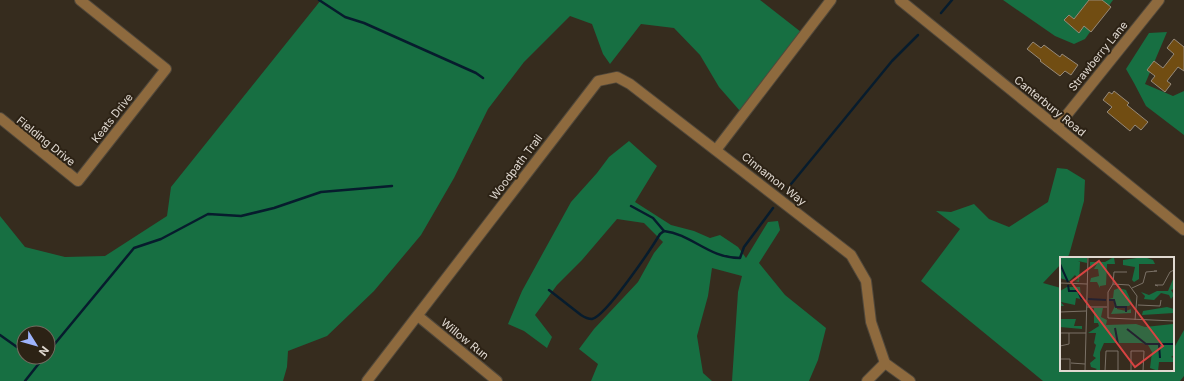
<svg xmlns="http://www.w3.org/2000/svg" width="1184" height="381" font-family="Inter,sans-serif">
	<rect width="100%" height="100%" fill="#362c1e"/>
	<g fill="#176f42" fill-rule="evenodd">
		<path d="M321,0H760L801,32L740,111L719,87L700,55L674,28L641,24L610,64L603,54L592,24L570,16L524,62L488,109L454,178L421,235L374,291L327,336L288,351L287,367L283,381H0V216L25,247L65,257L105,256L167,216L171,187ZM24,333H48V357H24Z"/>
		<path d="M1003,0H1113L1085,39L1074,44L1055,36Z"/>
		<path d="M1167,32L1145,84L1173,96L1184,91V135L1146,106L1134,83L1126,69L1149,33Z"/>
		<path d="M629,141L657,166L635,202L671,225L694,231L710,238L720,235L738,247L746,258L768,222L778,221L780,230L759,263L785,295L826,328L818,360L809,381H732L738,292L742,276L712,268L708,296L697,336L703,373L712,381H591L598,364L579,349L594,329L638,282L654,253L663,242L644,223L617,219L582,260L557,285L535,315L552,337L547,348L524,331L508,324L522,291L571,202L597,173L609,157Z"/>
		<path d="M1057,168L1067,169L1085,180L1084,201L1069,255L1066,258H1061V264L1043,283L1061,288V370H1173V346H1175L1184,330V376L1180,381H1043L921,281L960,229L936,211L951,212L974,204L989,219L1009,227L1048,202Z"/>
	</g>
	<g fill="none" stroke-linecap="round" stroke-linejoin="round">
		<g stroke="#071c2d" stroke-width="2.5">
			<path d="M319,0L345,17L364,23L476,73L483,78"/>
			<path d="M941,13L952,0"/>
			<path d="M787,189L892,61L918,35"/>
			<path d="M631,206L653,218L664,231"/>
			<path d="M549,290L581,315C584,317 588,319 592,319C606,316 651,249 660,234L664,231C692,234 708,258 740,258L744,247L773,208"/>
			<path d="M0,335L24,352"/>
			<path d="M48,352L134,248L161,239L208,214L241,216L274,208L321,192L392,186"/>
			<path d="M31,357L39,363"/>
			<path d="M25,381L44,357"/>
		</g>
	</g>
	<g fill="#714d12" stroke="#968979">
		<path d="M1089,0H1102L1111,7L1091,32L1084,26L1079,33L1064,20L1069,15L1074,19Z"/>
		<path d="M1174,39L1184,47V71L1178,67L1167,81L1171,84L1165,92L1151,81L1155,76L1147,70L1154,61L1163,68L1174,54L1167,48Z"/>
		<path d="M1033,42L1041,48L1044,45L1060,57L1062,54L1078,65L1071,75L1065,71L1060,76L1040,61L1041,60L1027,49Z"/>
		<path d="M1114,91L1129,103L1127,105L1148,122L1141,130L1135,125L1130,131L1107,112L1112,107L1103,100L1109,92L1112,94Z"/>
	</g>
	<g fill="none" stroke-linecap="round" stroke-linejoin="round">
		<defs>
			<g id="minor">
				<path d="M900,0L1184,230"/>
				<path d="M0,118L78,181L166,69L80,0"/>
				<path d="M1057,127L1159,0"/>
				<path d="M716,150L831,0"/>
				<path d="M418,316L497,381"/>
				<path d="M367,381L598,81L617,77L630,84L851,255L866,281L871,322L885,363L910,381"/>
				<path d="M867,381L885,363"/>
			</g>
		</defs>
		<use href="#minor" stroke="#51483b" stroke-width="12"/>
		<use href="#minor" stroke="#8e6a3e" stroke-width="10"/>
	</g>
	<g text-anchor="middle" stroke-width="4" stroke-linejoin="round" paint-order="stroke">
		<g font-size="11" fill="#e0d9d1" stroke="#2c2215">
			<text transform="translate(1098 56) rotate(-51)" y="4">Strawberry Lane</text>
			<text transform="translate(1050 106) rotate(39)" y="4">Canterbury Road</text>
			<text transform="translate(112 118) rotate(-52)" y="4">Keats Drive</text>
			<text transform="translate(46 141) rotate(39)" y="4">Fielding Drive</text>
			<text transform="translate(516 167) rotate(-53)" y="4">Woodpath Trail</text>
			<text transform="translate(774 179) rotate(38)" y="4">Cinnamon Way</text>
			<text transform="translate(465 339) rotate(39)" y="4">Willow Run</text>
		</g>
	</g>
	<g transform="translate(1060 257)">
		<rect width="114" height="114" fill="#362c1e"/>
		<path d="M0,0H27V6L18,4L20,5L19,25L15,24L19,23L15,18L9,24L0,21ZM54,0L55,7H47L46,28L40,29V31L37,25H30L31,21L39,19L38,12H34L37,7L30,9V5H45ZM84,0L93,3L95,7H79V22L74,25L72,23L75,10L63,8V3ZM114,20V32L111,33L114,38L111,42L109,38L101,36L94,43L84,42L85,39L81,35L89,38L97,34H108ZM7,30H20L21,42L16,41L15,48L1,45L4,49H0V34ZM59,31L66,33L72,46L69,49H57V52L66,54L71,52V56L51,57L55,49L53,42H49L53,41L54,33ZM107,50L114,52V56L82,58L83,54ZM34,51H43L41,60L47,63L46,68L76,67L85,70L113,67L114,98L111,100L114,101V110L113,105H99L98,114L90,111L92,95L88,88L82,86H44L40,95V114H34L37,112L31,110L30,106L36,101L33,99L36,88L34,86L36,76H28L39,69L38,66H34ZM0,62H16L14,69H22V72L0,70Z" fill="#176f42"/>
		<path fill="none" stroke="#071c2d" stroke-width="2" d="M0,7L8,25M8,28L9,34H18L21,41L25,42M28,42L46,43M49,43H54L56,50H66V55M55,71L58,87M67,72L86,87H114M99,88L100,101"/>
		<path fill="none" stroke="#7a7166" stroke-width="1" d="M67,15H54L53,27L48,35V61L114,64M0,26L27,27M53,27L69,28L77,39L75,63M98,29L95,28H103L110,15L114,13M72,31L83,26L86,15L97,14H94M78,48L100,49L101,43M27,50H47M0,55L26,54M0,76H26M0,89L9,87V76M0,102H10V114M11,106L25,107M25,114L28,0M45,114L46,94H58V114M71,114V94H84L83,114"/>
		<path fill="#d84341" fill-opacity="0.15" stroke="#d84341" stroke-width="2" d="M39,4L103,89L75,110L11,25Z"/>
		<rect width="114" height="114" fill="none" stroke="#e0d9d1" stroke-width="2"/>
	</g>
	<g transform="translate(36 345) rotate(127)"><circle r="19" fill="#2c2215" stroke="#746b60"/>
	<path d="M0-3L7 15L0 10L-7 15Z" fill="#9eb4fd"/>
	<text y="-6" font-size="11" font-weight="bold" text-anchor="middle" fill="#e0d9d1">N</text>
	</g>
</svg>
